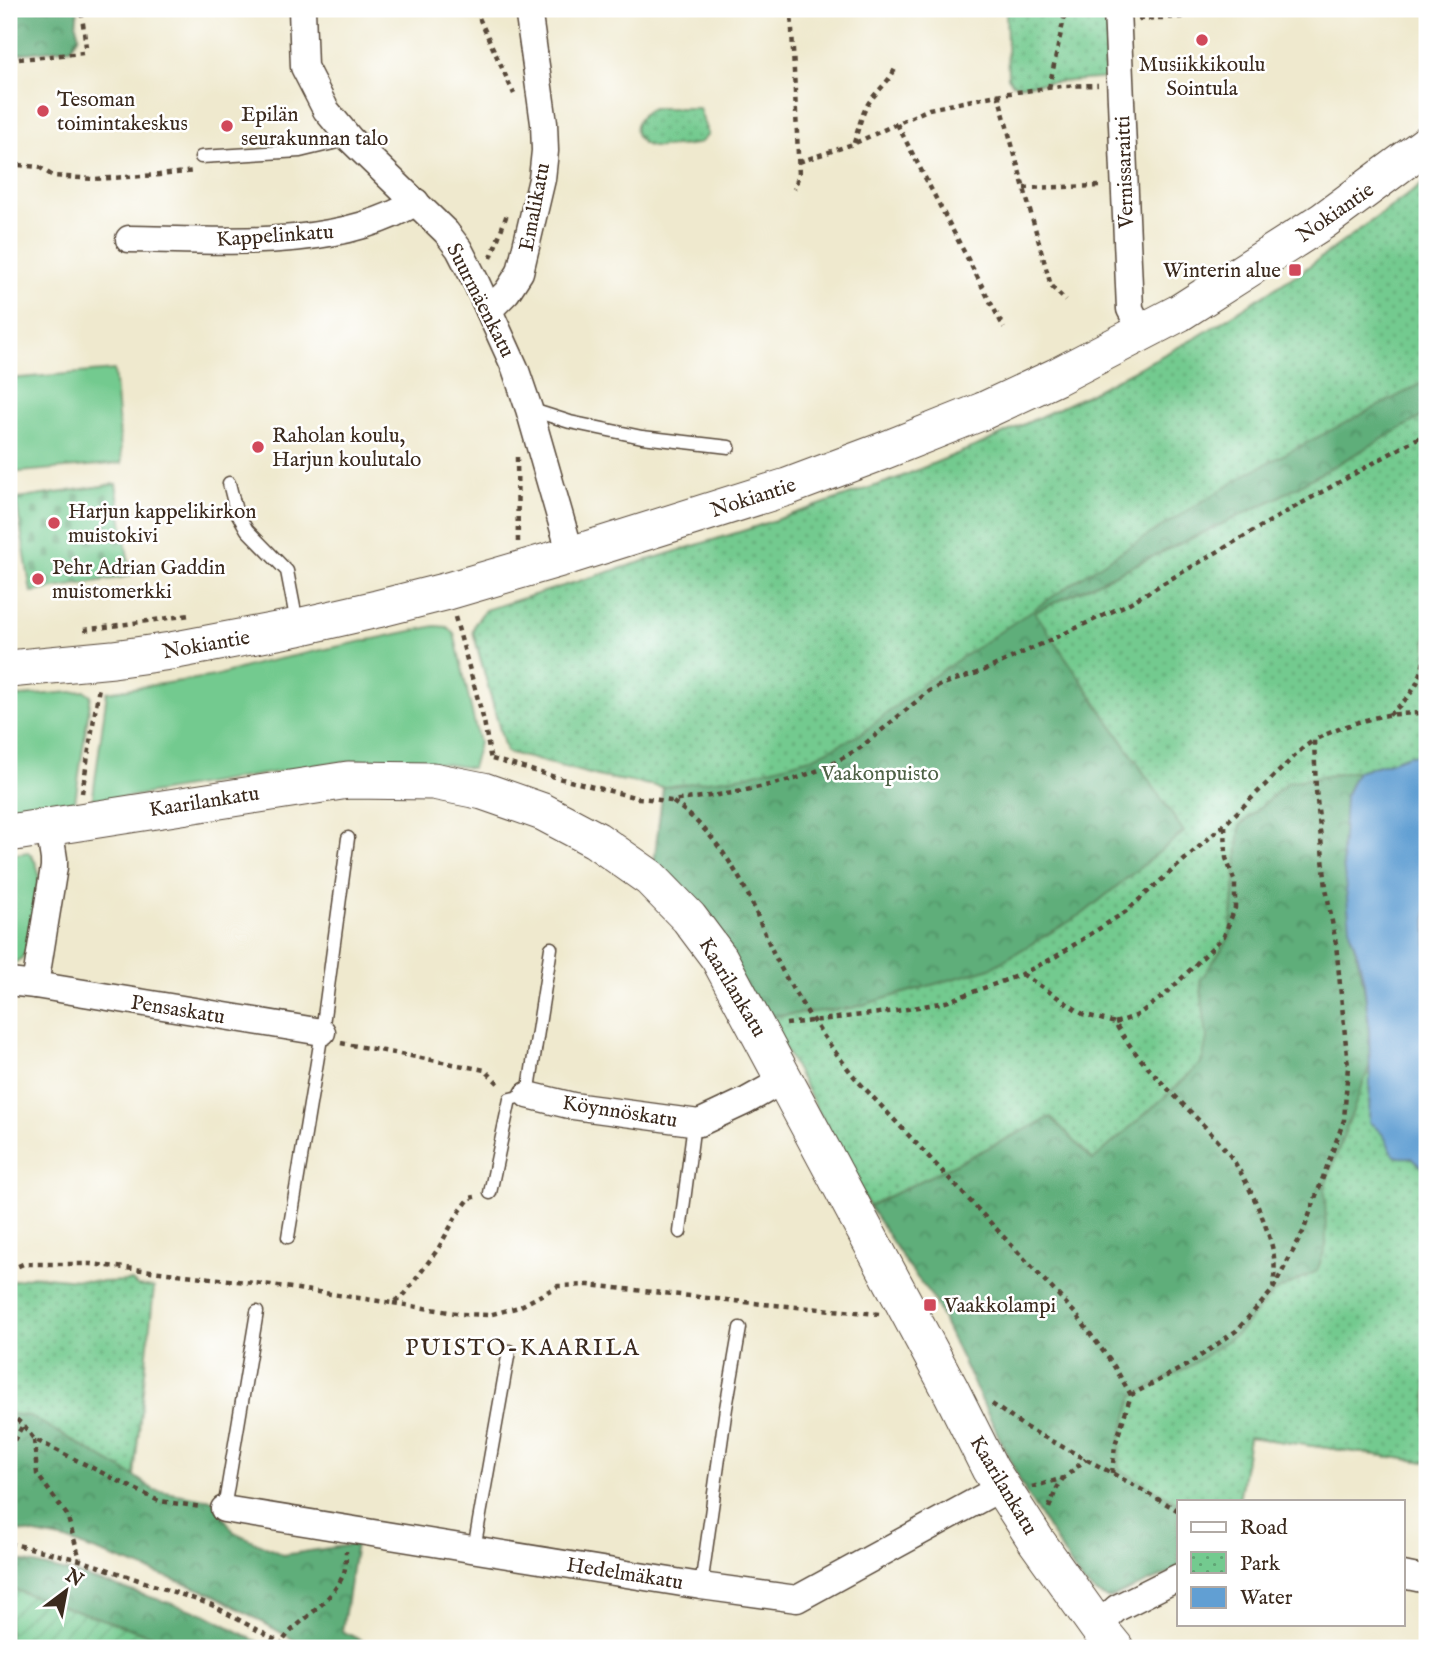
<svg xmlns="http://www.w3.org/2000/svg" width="1436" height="1657" font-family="'IM FELL English',serif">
	<defs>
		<pattern id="forest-crowns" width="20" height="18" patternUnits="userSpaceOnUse" patternTransform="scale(1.75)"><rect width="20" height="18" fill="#5eae7a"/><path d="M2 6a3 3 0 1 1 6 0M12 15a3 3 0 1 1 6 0" fill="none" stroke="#4f8e63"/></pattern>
		<pattern id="cemetery-stones" width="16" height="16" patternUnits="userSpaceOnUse" patternTransform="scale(1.75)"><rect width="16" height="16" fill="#73ca8f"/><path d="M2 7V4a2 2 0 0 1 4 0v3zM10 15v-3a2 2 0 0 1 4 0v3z" fill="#60a474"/></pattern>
		<pattern id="park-dots" width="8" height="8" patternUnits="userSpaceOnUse" patternTransform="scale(1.75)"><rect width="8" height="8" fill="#73ca8f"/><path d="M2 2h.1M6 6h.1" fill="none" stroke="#60a474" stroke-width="1.8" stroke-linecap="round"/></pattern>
		<pattern id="garden-furrows" width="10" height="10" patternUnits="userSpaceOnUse" patternTransform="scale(1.75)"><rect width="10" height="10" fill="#73ca8f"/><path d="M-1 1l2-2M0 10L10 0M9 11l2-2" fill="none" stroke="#60a474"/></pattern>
	</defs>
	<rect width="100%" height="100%" fill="#fff"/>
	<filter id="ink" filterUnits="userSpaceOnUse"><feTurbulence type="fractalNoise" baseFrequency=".0143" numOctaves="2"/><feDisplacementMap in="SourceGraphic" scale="14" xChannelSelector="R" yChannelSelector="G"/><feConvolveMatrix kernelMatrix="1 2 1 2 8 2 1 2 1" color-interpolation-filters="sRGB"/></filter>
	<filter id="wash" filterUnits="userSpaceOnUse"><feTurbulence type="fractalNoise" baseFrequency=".00686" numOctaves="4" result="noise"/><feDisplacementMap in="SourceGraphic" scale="28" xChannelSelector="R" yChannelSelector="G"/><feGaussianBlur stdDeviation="1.57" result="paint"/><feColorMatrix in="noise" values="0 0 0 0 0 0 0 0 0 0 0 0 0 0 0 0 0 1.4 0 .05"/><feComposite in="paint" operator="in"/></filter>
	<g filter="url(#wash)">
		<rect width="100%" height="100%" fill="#efe9ce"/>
		<g fill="#73ca8f" stroke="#577a56" stroke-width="2">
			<path d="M114,370L122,463L9,473V379Z"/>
			<path d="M435,626L447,627L454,633L479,743L472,768C445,764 417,759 390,759C368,759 346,762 324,764L92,803L107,692L215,676L260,663Z"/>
			<path d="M85,691L91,695L74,808L9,817V697Z"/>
			<path d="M28,852C36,861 39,868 39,879L28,947L22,958L13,964L9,965V855Z"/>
		</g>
		<g fill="url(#forest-crowns)" stroke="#4c6c4c" stroke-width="2">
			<path d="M9,9H78L76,25L79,36L71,48L9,55Z"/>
			<path d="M1427,181V414L1275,499L1035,612L1184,832L1084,913L991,968L852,1008L768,1017L654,863L663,787L602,777L506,752L473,631L475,624L485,610L746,530L896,479L986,442L1083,397L1196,338L1304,270Z"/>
			<path d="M1357,771L1345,796L1351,935C1367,982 1370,1029 1370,1078L1427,1462L1249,1437L1239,1501H1179V1569L1109,1599L1095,1593L1081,1581L1026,1493L932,1297L908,1266L869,1206L1051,1117L1093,1160L1204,1018L1200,981L1230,937L1240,826L1288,782Z"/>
			<path d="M9,1414L30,1416L134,1476L154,1490L212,1500L234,1532L283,1555L356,1544L342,1631L376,1648H308L213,1594L66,1540L9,1529Z"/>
			<path d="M9,1558L76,1574L205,1614L269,1648H188L9,1588Z"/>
		</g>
		<path fill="url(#cemetery-stones)" stroke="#577a56" stroke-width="2" d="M116,484L131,576L31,592L16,499Z"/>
		<g fill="url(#park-dots)" stroke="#577a56" stroke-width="2">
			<path d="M1006,9H1110L1109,78L1019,85L1012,83L1008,77Z"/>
			<path d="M653,108H699L708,135C705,137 703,141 699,143C695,145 659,148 654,147C652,147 645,145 643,143C628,131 638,114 653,108Z"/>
			<path d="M1427,181V381L1250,472L1103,563L928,680L861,734L814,757L744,776L663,787L602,777L506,752L473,631L475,624L485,610L746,530L896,479L986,442L1083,397L1196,338L1304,270Z"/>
			<path d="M1427,414V755H1409L1390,762L1357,771L1288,782L1240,825L1230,937L1200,981L1207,1038L1202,1062L1176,1087L1093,1160L1051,1117L869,1206L768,1017L852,1008L991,968L1084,913L1184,832L1035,612L1275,499Z"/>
			<path d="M1374,1054L1427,1077V1462L1249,1437L1239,1501H1179V1503L1119,1469L1120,1442L1133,1396L1192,1365L1238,1333L1274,1292L1317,1271L1326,1246L1325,1186Z"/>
			<path d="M34,1276L100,1282L132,1281L137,1286L154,1288L134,1476L30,1416L9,1414V1282Z"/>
		</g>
		<path fill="url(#garden-furrows)" stroke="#577a56" stroke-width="2" d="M9,1588L188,1648H9Z"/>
		<path fill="#619fd3" stroke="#4e6478" stroke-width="2" d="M1409,755H1427V1172L1412,1157C1386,1159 1395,1152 1383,1135C1379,1130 1374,1126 1369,1122L1370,1078L1369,1024L1364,983L1358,956L1351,935L1342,854L1345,796L1357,771L1390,762Z"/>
	</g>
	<g filter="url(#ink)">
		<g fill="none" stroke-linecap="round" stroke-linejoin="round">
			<defs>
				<g id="lane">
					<path d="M201,157L300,151L350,139"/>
					<path d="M529,409L570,422L642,437L729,447"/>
					<path d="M229,483L236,511L247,530L287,571L297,623"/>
					<path d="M490,1193L510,1099L528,1095L551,948"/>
					<path d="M680,1232L694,1123"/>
					<path d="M288,1237L322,1032L348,838"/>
					<path d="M224,1509L257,1312"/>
					<path d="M474,1549L509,1351"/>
					<path d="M701,1586L726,1408L740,1328"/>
				</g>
				<g id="street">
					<path d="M302,9L304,67L326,110L350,139L446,232L459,249L476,282L515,368L529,409L571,555"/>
					<path d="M1117,9L1130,309L1142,332"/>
					<path d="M129,239C217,240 338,251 416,202"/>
					<path d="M489,310L507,292L520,272L542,179L545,151L544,123L528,9"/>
					<path d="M9,982L35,985L54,867V859L49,827"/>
					<path d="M35,985L322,1032"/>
					<path d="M528,1095L573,1106L699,1123L746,1101L785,1079"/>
					<path d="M224,1509L701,1586L797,1599L1002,1487"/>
					<path d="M1403,1575L1427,1580"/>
					<path d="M1097,1626L1117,1608L1179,1577"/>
				</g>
				<g id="secondary">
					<path d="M9,669L113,659L171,651L298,627L377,609L448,591L571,555L787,487L883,451L983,411L1056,377L1179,313L1323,221L1427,144"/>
					<path d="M9,833L348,780L433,781L483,791L543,812L596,840L650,878L689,918L719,958L950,1389L990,1469L1037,1542L1097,1626L1115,1648"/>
				</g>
			</defs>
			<use href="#lane" stroke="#564738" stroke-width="15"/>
			<use href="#street" stroke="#564738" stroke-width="29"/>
			<use href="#secondary" stroke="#564738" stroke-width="39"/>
			<g stroke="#564738" stroke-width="4.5" stroke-dasharray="5 5" stroke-linecap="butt">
				<path d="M71,9L75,10L82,16L86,47"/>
				<path d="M475,9L514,94"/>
				<path d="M791,9L799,175L794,189"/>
				<path d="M1065,11L1096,10"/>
				<path d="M1138,19L1183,17"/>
				<path d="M9,60L83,53"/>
				<path d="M1049,88L1066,9"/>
				<path d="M998,94L1051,286L1066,301"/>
				<path d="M897,124L1004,328"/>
				<path d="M854,143C858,130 861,116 868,104C876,91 891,81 896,66"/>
				<path d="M799,162L853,144L929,109L1002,94L1062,86L1098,85"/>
				<path d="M9,164L39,167L53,176L94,179L159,175L195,171"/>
				<path d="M1024,188L1103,186"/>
				<path d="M491,258L507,214"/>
				<path d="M517,457L518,543"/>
				<path d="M455,617L484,721L491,761"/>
				<path d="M84,630L190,615"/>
				<path d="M1389,715C1411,696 1421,684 1425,654"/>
				<path d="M492,759L562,779L638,798L671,801L733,793L795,779L827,767L860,748L929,691L943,684L983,671L1126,605L1286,512L1427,433"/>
				<path d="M82,793L99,687"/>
				<path d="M673,802C708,826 734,864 752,903C762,926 771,950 783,972C804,1010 829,1045 856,1079L1075,1313L1114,1366L1131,1395"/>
				<path d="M1022,974L1083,1014L1115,1023C1144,1073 1192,1108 1228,1153C1240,1168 1256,1201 1263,1219C1273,1247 1277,1257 1273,1287"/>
				<path d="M1115,1023L1136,1016L1166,994L1224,936L1235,908V882L1226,858L1225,824"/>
				<path d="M786,1024L896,1011L946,1002L1022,974L1055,957L1125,912L1225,824L1304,747L1313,741"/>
				<path d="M341,1043L485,1070L501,1086"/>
				<path d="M9,1270L23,1264H91L271,1285L392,1303L405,1294L438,1249L457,1215L470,1198L475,1197"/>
				<path d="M393,1303L462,1314L489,1315L519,1307L558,1286L589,1285L763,1304L879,1314"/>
				<path d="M992,1404L1025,1427L1112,1473L1179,1511"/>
				<path d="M9,1413L23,1425L34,1439L159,1501L202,1507"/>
				<path d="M34,1440L37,1474L67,1515L80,1559"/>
				<path d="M9,1449L23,1425"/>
				<path d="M1112,1473L1115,1445L1131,1395L1189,1364L1236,1331L1272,1291L1303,1232L1344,1120L1348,1066L1336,944L1326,888L1316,790L1314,740C1336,729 1363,719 1388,715C1401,713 1414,714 1427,712"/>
				<path d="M1032,1487L1064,1478L1086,1459"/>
				<path d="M1049,1508L1056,1490L1063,1478"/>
				<path d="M9,1543L80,1560L212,1605L290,1648"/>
				<path d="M279,1648C286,1632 301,1623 313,1612C325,1602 338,1588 344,1573C346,1566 346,1557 346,1551"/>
			</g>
			<use href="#lane" stroke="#fff" stroke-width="12"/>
			<use href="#street" stroke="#fff" stroke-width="26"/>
			<use href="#secondary" stroke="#fff" stroke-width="37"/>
		</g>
	</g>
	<g fill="#d1495b" stroke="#fff" stroke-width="2.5">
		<circle cx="1202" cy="40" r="7"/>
		<circle cx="43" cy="111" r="7"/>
		<circle cx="227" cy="126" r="7"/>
		<rect x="1288" y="263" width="14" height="14" rx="3.5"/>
		<circle cx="258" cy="447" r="7"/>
		<circle cx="54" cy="523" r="7"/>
		<circle cx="38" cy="579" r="7"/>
		<rect x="923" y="1298" width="14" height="14" rx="3.5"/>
	</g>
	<g text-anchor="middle" stroke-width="5" stroke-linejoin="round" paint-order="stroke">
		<g font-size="21" fill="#3b2a1e" stroke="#fff" text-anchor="start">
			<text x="1202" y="71" text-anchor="middle">Musiikkikoulu<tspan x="1202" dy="24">Sointula</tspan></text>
			<text x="57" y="106">Tesoman<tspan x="57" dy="24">toimintakeskus</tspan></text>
			<text x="241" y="121">Epilän<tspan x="241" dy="24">seurakunnan talo</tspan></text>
			<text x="1281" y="277" text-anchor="end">Winterin alue</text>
			<text x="272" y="442">Raholan koulu,<tspan x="272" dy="24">Harjun koulutalo</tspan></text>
			<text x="68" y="518">Harjun kappelikirkon<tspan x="68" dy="24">muistokivi</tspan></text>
			<text x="52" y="574">Pehr Adrian Gaddin<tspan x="52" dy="24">muistomerkki</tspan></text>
			<text x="944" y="1312">Vaakkolampi</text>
		</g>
		<g font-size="21" fill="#3b2a1e" stroke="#fff">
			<text transform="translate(1124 172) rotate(-92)" y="7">Vernissaraitti</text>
			<text transform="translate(534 207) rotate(-79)" y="7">Emalikatu</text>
			<text transform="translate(1335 212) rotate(-35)" y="7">Nokiantie</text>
			<text transform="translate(275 235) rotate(-4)" y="7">Kappelinkatu</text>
			<text transform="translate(481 300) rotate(63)" y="7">Suurmäenkatu</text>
			<text transform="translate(753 497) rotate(-18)" y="7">Nokiantie</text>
			<text transform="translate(206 644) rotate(-10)" y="7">Nokiantie</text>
			<text transform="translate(204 801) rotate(-9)" y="7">Kaarilankatu</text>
			<text transform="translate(733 987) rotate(59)" y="7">Kaarilankatu</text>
			<text transform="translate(178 1009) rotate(9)" y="7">Pensaskatu</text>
			<text transform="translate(620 1111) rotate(9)" y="7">Köynnöskatu</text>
			<text transform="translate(1004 1485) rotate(59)" y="7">Kaarilankatu</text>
			<text transform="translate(625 1573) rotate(9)" y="7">Hedelmäkatu</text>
		</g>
		<g font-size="21" fill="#4f6246" stroke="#fff">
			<text x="880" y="780">Vaakonpuisto</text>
		</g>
		<g font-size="23" letter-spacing="2" fill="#3b2a1e" stroke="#fff">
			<text x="523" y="1355">PUISTO-KAARILA</text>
		</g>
	</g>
	<rect width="1436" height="1657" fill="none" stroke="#fff" stroke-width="35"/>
	<rect x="1177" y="1500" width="228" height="126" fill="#ffffff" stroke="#b1aaa5" stroke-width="2"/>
	<rect x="1191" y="1522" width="35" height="10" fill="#ffffff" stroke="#b1aaa5" stroke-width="2"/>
	<text x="1240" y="1534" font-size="21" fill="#3b2a1e">Road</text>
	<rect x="1191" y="1552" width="35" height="21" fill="url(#park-dots)" stroke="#b1aaa5" stroke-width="2"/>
	<text x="1240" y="1570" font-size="21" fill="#3b2a1e">Park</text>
	<rect x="1191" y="1587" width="35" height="21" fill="#619fd3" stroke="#b1aaa5" stroke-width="2"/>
	<text x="1240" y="1604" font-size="21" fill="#3b2a1e">Water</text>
	<g transform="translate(66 1591) rotate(32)" stroke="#ffffff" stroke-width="5" paint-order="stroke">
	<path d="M0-5L12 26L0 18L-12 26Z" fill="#3b2a1e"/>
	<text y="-10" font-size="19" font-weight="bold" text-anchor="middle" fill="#3b2a1e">N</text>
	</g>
</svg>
